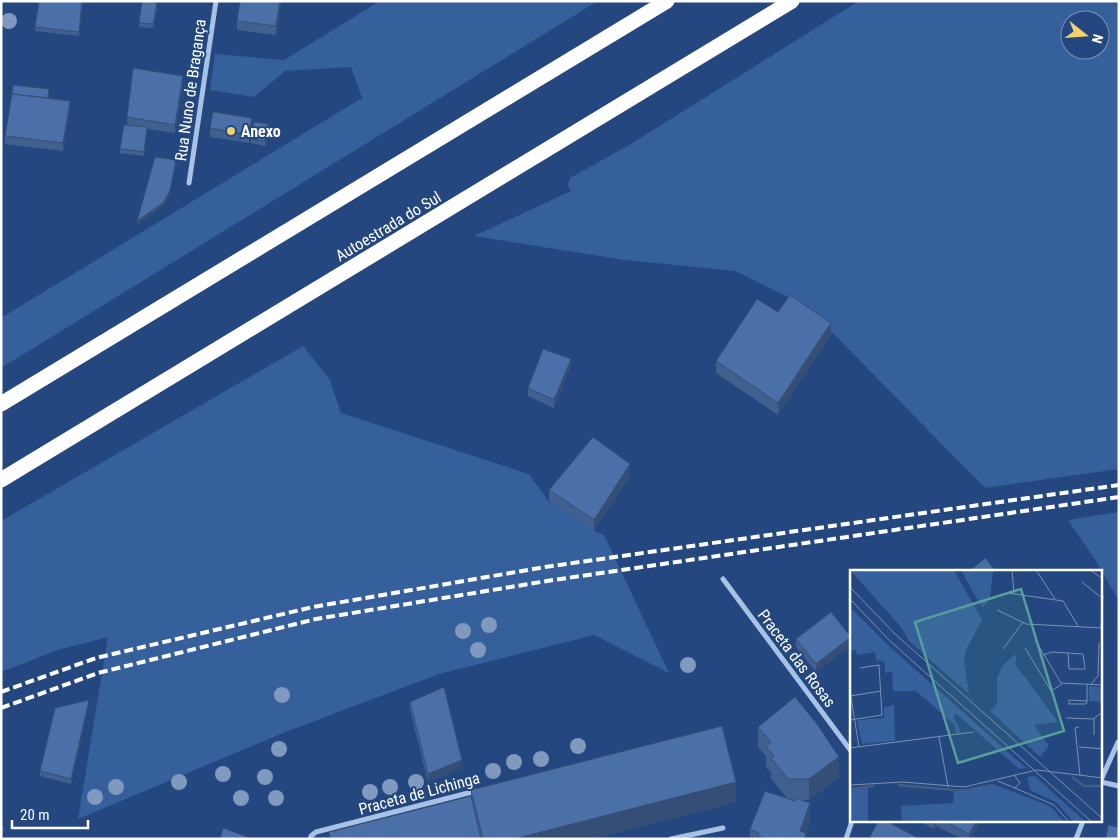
<svg xmlns="http://www.w3.org/2000/svg" width="1120" height="840" font-family="'Roboto Condensed',sans-serif">
	<rect width="100%" height="100%" fill="#23477e"/>
	<g fill="#36609c" fill-rule="evenodd">
		<path d="M380,1H598L1,368V318L362,98L351,67L285,71L254,97L210,90L215,54L284,60Z"/>
		<path d="M859,1H1119V469L985,488L806,306L735,271L625,260L474,236L571,191L568,185L570,178L631,144ZM1070,20H1100V50H1070Z"/>
		<path d="M303,346L330,380L341,413L529,474L549,502L594,531L604,535L669,673L594,635L439,674L283,733L78,819L108,637L58,650L1,672V521Z"/>
		<path d="M1119,512V598L1116,596L1096,561L1068,520Z"/>
	</g>
	<g fill="none" stroke-linecap="round" stroke-linejoin="round">
		<g stroke="#a8c2e6" stroke-width="5">
			<path d="M189,183L216,1"/>
			<path d="M723,579L851,751"/>
			<path d="M1101,780L1118,742"/>
			<path d="M1101,782L1119,786"/>
			<path d="M310,839L311,836L316,832L476,791"/>
			<path d="M671,839L723,828"/>
			<path d="M846,839L852,821"/>
			<path d="M1076,839L1083,821"/>
		</g>
		<g stroke="#fff" stroke-width="15">
			<path d="M1,404L667,1"/>
			<path d="M1,480L792,1"/>
		</g>
		<g stroke="#fff" stroke-width="4" stroke-dasharray="9 4" stroke-linecap="butt">
			<path d="M1,692L96,658L313,607L545,567L1119,485"/>
			<path d="M1,708L98,673L316,619L547,581L1119,497"/>
		</g>
	</g>
	<g fill="#7f99bf">
		<circle cx="9" cy="21" r="8"/>
		<circle cx="489" cy="625" r="8"/>
		<circle cx="463" cy="631" r="8"/>
		<circle cx="478" cy="650" r="8"/>
		<circle cx="688" cy="665" r="8"/>
		<circle cx="282" cy="695" r="8"/>
		<circle cx="578" cy="746" r="8"/>
		<circle cx="279" cy="749" r="8"/>
		<circle cx="541" cy="759" r="8"/>
		<circle cx="514" cy="762" r="8"/>
		<circle cx="493" cy="771" r="8"/>
		<circle cx="223" cy="774" r="8"/>
		<circle cx="265" cy="777" r="8"/>
		<circle cx="179" cy="782" r="8"/>
		<circle cx="416" cy="782" r="8"/>
		<circle cx="116" cy="787" r="8"/>
		<circle cx="390" cy="787" r="8"/>
		<circle cx="370" cy="792" r="8"/>
		<circle cx="95" cy="797" r="8"/>
		<circle cx="241" cy="798" r="8"/>
		<circle cx="276" cy="798" r="8"/>
	</g>
	<g fill="#406090">
		<path d="M83,1L79,36L35,31V27Z"/>
		<path d="M282,1L276,35L237,30V21Z"/>
		<path d="M157,7L153,28L139,27V23Z"/>
		<path d="M183,85L175,133L147,129L144,156L120,153V149L127,125V117Z"/>
		<path d="M49,93V98L70,109L63,151L5,144V136Z"/>
		<path d="M252,126L249,143L210,137V128Z"/>
		<path d="M268,129L265,146L251,143V139Z"/>
		<path d="M778,312L831,335L778,415L716,373V361Z"/>
		<path d="M571,367L554,408L528,396V388Z"/>
		<path d="M630,476L594,531L549,502V490Z"/>
		<path d="M796,639L851,645L816,672L796,647Z"/>
		<path d="M410,702L462,768L428,782L410,710Z"/>
		<path d="M89,704L71,784L40,776V771Z"/>
		<path d="M758,727L839,777L809,800H801L810,823L806,834V839H750V829L787,798L771,779V773L766,767V756L758,747Z"/>
		<path d="M471,790L736,802L593,839H329V832L471,796Z"/>
		<path d="M919,821H980L971,839H962L936,826L934,829Z"/>
	</g>
	<g fill="#344e75">
		<path d="M280,1H282L276,35V26Z"/>
		<path d="M183,76V85L175,133V125Z"/>
		<path d="M70,101V109L63,151V143Z"/>
		<path d="M252,118V126L249,143V135Z"/>
		<path d="M176,160V164L170,195L163,207L137,225V221Z"/>
		<path d="M831,323V335L778,415V403Z"/>
		<path d="M571,359V367L554,408V400Z"/>
		<path d="M630,464V476L594,531V520Z"/>
		<path d="M851,637V645L816,672V664Z"/>
		<path d="M89,700V704L71,784V779Z"/>
		<path d="M839,757V777L809,800V779Z"/>
		<path d="M462,760V768L428,782V774Z"/>
		<path d="M736,782V802L593,839H514Z"/>
		<path d="M810,803V823L806,834V839H800V831Z"/>
		<path d="M934,821H936V826L934,829Z"/>
		<path d="M976,821H980L971,839H969V834Z"/>
	</g>
	<g fill="#4b70a7" stroke="#344e75">
		<path d="M39,1H82L79,32L35,27Z"/>
		<path d="M142,1L157,3L153,24L139,23Z"/>
		<path d="M240,1H280L276,26L237,21Z"/>
		<path d="M133,68L183,76L175,125L127,117Z"/>
		<path d="M13,85L49,89L48,98L12,94Z"/>
		<path d="M12,94L70,101L63,143L5,136Z"/>
		<path d="M213,112L252,118L249,135L210,128Z"/>
		<path d="M254,122L268,124L265,141L251,139Z"/>
		<path d="M124,125L147,127L144,152L120,149Z"/>
		<path d="M155,157L176,160L170,191L163,203L137,221Z"/>
		<path d="M790,295L831,323L778,403L716,361L757,299L778,312Z"/>
		<path d="M543,349L571,359L554,400L528,388Z"/>
		<path d="M593,437L630,464L594,520L549,490Z"/>
		<path d="M985,558L996,571H970Z"/>
		<path d="M831,612L851,637L816,664L796,639Z"/>
		<path d="M444,687L462,760L428,774L410,702Z"/>
		<path d="M795,697L817,724L839,757L809,779H788L771,758L774,756L766,747L771,742L758,727Z"/>
		<path d="M89,700L71,779L40,771L55,708Z"/>
		<path d="M722,726L736,782L514,839H483L471,790Z"/>
		<path d="M765,791L795,801L796,798L810,803L800,831L806,833L804,839H766L758,836L759,833L750,829Z"/>
		<path d="M471,796L481,839H331L329,832Z"/>
		<path d="M1119,819V839H1106L1108,825L1117,827Z"/>
		<path d="M878,821H886L920,839H869Z"/>
		<path d="M944,821H976L969,834Z"/>
		<path d="M1,827H4L2,839H1Z"/>
		<path d="M223,828L253,839H220Z"/>
	</g>
	<circle fill="#f2d06a" stroke="#23477e" stroke-width="2" cx="231" cy="131" r="5"/>
	<g text-anchor="middle" stroke-width="4" stroke-linejoin="round" paint-order="stroke">
		<g font-size="16" fill="#fff" stroke="#23477e">
			<text transform="translate(190 90) rotate(-82)" y="6">Rua Nuno de Bragança</text>
			<text transform="translate(388 226) rotate(-31)" y="6">Autoestrada do Sul</text>
			<text transform="translate(797 658) rotate(53)" y="6">Praceta das Rosas</text>
			<text transform="translate(419 793) rotate(-15)" y="6">Praceta de Lichinga</text>
		</g>
		<g font-size="16" font-weight="bold" fill="#fff" stroke="#23477e" text-anchor="start">
			<text x="241" y="137">Anexo</text>
		</g>
	</g>
	<g transform="translate(850 570)">
		<rect width="252" height="252" fill="#23477e"/>
		<path d="M0,0H104L132,50L116,80L114,90L119,124L60,72L50,56ZM111,0H143L140,29L132,38ZM0,37L40,77L176,198L169,199L107,144L103,146L111,163L106,164L105,155L66,121H43L42,102L35,103V92L26,90L25,82L7,85L6,80L0,81ZM167,83L165,94L208,152L184,155L199,176L190,187L140,141L147,134V108L152,96ZM239,116L252,117V136L250,132L239,131ZM44,135L45,171L12,174L7,150L34,148V137ZM185,206L212,231L236,252L223,251L206,232L180,220L177,207ZM143,214L200,236L215,252H52L51,236L103,233L104,221ZM18,218V252H0V220Z" fill="#36609c"/>
		<path fill="none" stroke="#435e86" stroke-width="2.5" d="M222,207L234,216H253M48,215L115,221L143,215M0,219L24,216"/>
		<path fill="none" stroke="#7b91b2" stroke-width="1" d="M162,0L164,24M186,0L205,29M240,0L253,9M232,12L252,28M0,17L45,64L253,249M158,23L213,31L228,56M0,29L39,70L242,252M147,40L176,54L253,58M251,57L253,25M185,70L211,113L253,115M175,78L201,121L212,114M153,79L173,52M193,85L202,82L233,84L235,99H219L218,83M241,114L248,106L249,73M0,121L9,177M0,126L31,121M237,131L219,130V134H236L237,132V114M216,148L243,149L253,142M0,150L32,145L29,95L10,98M229,157L225,158L230,205M244,165V148M89,167L98,217M229,177L253,179M0,178L124,162M148,211L165,218L170,213L165,206M0,215L53,212L114,217L187,200L253,208M165,218L204,235L219,252"/>
		<path fill="#579f9a" fill-opacity="0.15" stroke="#579f9a" stroke-width="2.5" d="M171,19L214,161L108,193L65,52Z"/>
		<rect width="252" height="252" fill="none" stroke="#fff" stroke-width="2.5"/>
	</g>
	<rect width="1120" height="840" fill="none" stroke="#ffffff" stroke-width="5"/>
	<g transform="translate(1085 35) rotate(107)"><circle r="24" fill="#23477e" stroke="#7b91b2"/>
	<path d="M0-4L9 19L0 12L-9 19Z" fill="#f2d06a"/>
	<text y="-8" font-size="14" font-weight="bold" text-anchor="middle" fill="#ffffff">N</text>
	</g>
	<path d="M12 820v8h76v-8" fill="none" stroke="#ffffff" stroke-width="2.5"/>
	<text x="20" y="820" font-size="15" fill="#ffffff" stroke="#23477e" stroke-width="4" paint-order="stroke">20 m</text>
</svg>
